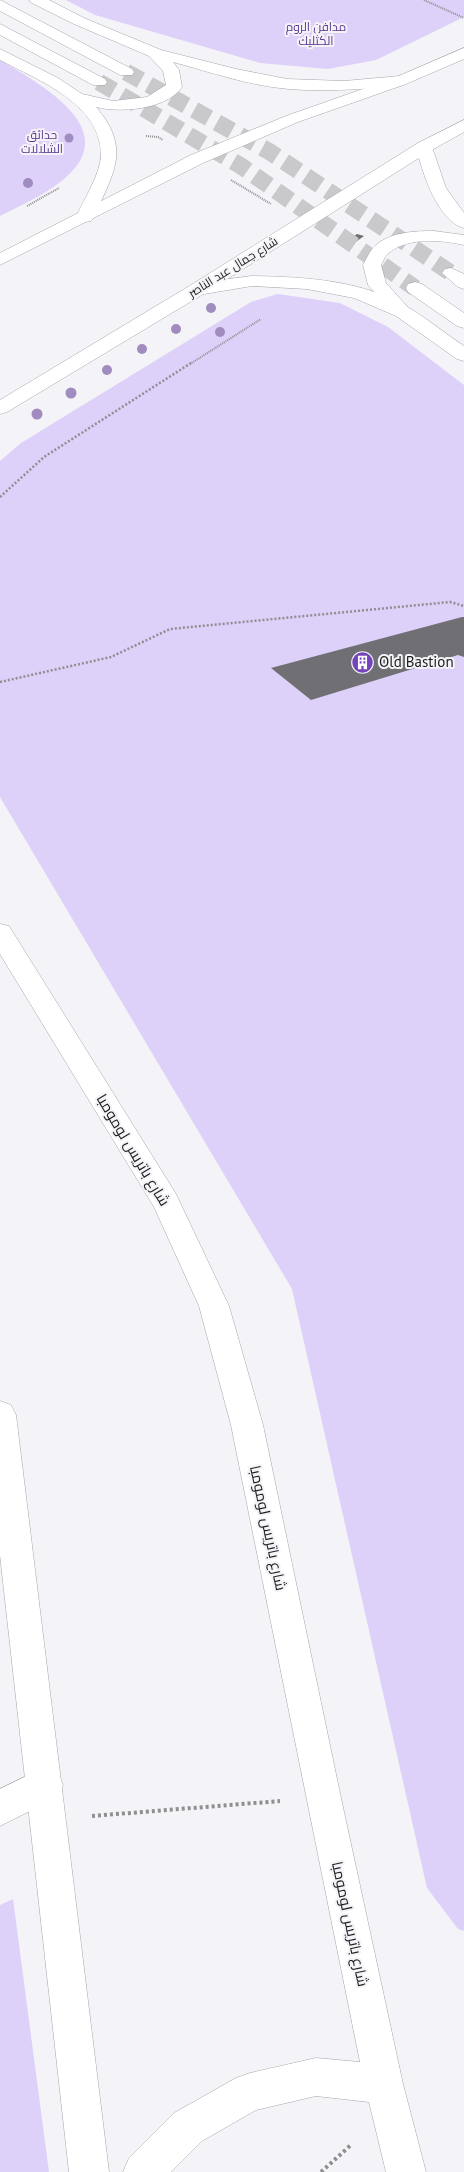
<svg xmlns="http://www.w3.org/2000/svg" width="464" height="2172" font-family="'PT Sans',Cairo,sans-serif">
	<rect width="100%" height="100%" fill="#f4f3f7"/>
	<g fill="#ddd1fa">
		<path d="M66,0H464V17L376,60L328,69L260,63L95,15Z"/>
		<path d="M0,60C33,80 115,123 74,169C55,191 25,203 0,216Z"/>
		<path d="M278,294L340,303L388,327L464,385V1931L458,1929L427,1888L292,1289L0,797V461L21,443L251,302Z"/>
		<path d="M13,1899L49,2172H0V1905Z"/>
	</g>
	<g fill="#706f73">
		<path d="M357,234L364,236L350,246L343,244Z"/>
		<path d="M462,617H464V657L458,655L311,700L271,668Z"/>
	</g>
	<g fill="none" stroke-linecap="round" stroke-linejoin="round">
		<g stroke="#c9c8cb" stroke-width="17" stroke-dasharray="17 9" stroke-linecap="butt">
			<path d="M126,72L270,152L451,273"/>
			<path d="M99,82L241,166L415,288"/>
		</g>
		<defs>
			<path id="minor" d="M45,1767L58,1773L63,1785L58,1797L0,1826V1789Z"/>
			<g id="secondary">
				<path d="M252,276C306,277 364,280 411,309C429,320 446,334 464,346V361L457,359L396,316L354,298L307,289L252,286L198,295L191,293L189,289L191,285L198,283Z"/>
				<path d="M0,924L9,926L176,1194L229,1306L263,1425L341,1798L403,2084L426,2172H386L369,2102L316,2096L256,2110L202,2141L171,2172H123L129,2158L174,2113L236,2078L250,2073L316,2058L360,2062L231,1425L199,1306L154,1207L0,954Z"/>
				<path d="M0,1401L11,1405L16,1415L109,2172H69L0,1555Z"/>
			</g>
			<g id="primary">
				<path d="M464,48V59L406,84L298,122L203,163L0,265V253L191,155L286,116L394,78Z"/>
				<path d="M464,120V132L430,151L205,293L7,412L0,414V400L191,285L418,143Z"/>
			</g>
			<path id="trunk" d="M29,0H49L84,18L161,50L236,69L287,79L344,81L400,76L406,78L408,81L406,84L400,86C363,89 326,92 289,89C250,86 210,72 173,62L179,70L182,87C166,110 120,113 96,107C132,149 113,173 94,217L91,221L85,222L79,221L76,217C84,200 100,174 101,156C102,104 38,80 0,60V49L58,78L82,94L113,101L147,97L166,85L163,71L149,56L74,24L32,3Z"/>
			<g id="motorway">
				<path d="M0,0L132,69L134,72L132,75H120L0,11Z"/>
				<path d="M0,24L105,79L107,82L105,85H93L0,35Z"/>
				<path d="M424,142L430,143L432,147L446,188L464,213V228C437,221 422,171 416,147L418,143Z"/>
				<path d="M434,231L464,235V245C442,240 409,237 390,252C385,255 384,260 381,265L386,283L412,312L410,316L403,318L396,316L368,285L363,265C367,258 370,250 376,245C391,232 415,231 434,231Z"/>
				<path d="M451,268L464,274V289L458,287L442,273L445,269Z"/>
				<path d="M415,282L422,284L464,313V328L457,326L408,292L406,288L408,284Z"/>
			</g>
		</defs>
		<use href="#minor" stroke="#a6a5a9" stroke-width="1"/>
		<use href="#secondary" stroke="#a6a5a9" stroke-width="1"/>
		<use href="#primary" stroke="#a6a5a9" stroke-width="1"/>
		<use href="#trunk" stroke="#a6a5a9" stroke-width="1"/>
		<use href="#motorway" stroke="#a6a5a9" stroke-width="1"/>
		<g stroke="#8f8e91" stroke-width="2" stroke-dasharray="1 1" stroke-linecap="butt">
			<path d="M424,0L464,18"/>
			<path d="M146,136L158,137L163,140"/>
			<path d="M231,180L271,204"/>
			<path d="M27,206L59,188"/>
			<path d="M190,364L261,319"/>
		</g>
		<g stroke="#8f8e91" stroke-width="2.5" stroke-dasharray="2 2" stroke-linecap="butt">
			<path d="M0,497L44,457L191,363"/>
			<path d="M0,682L111,657L170,629L450,602L464,606"/>
		</g>
		<g stroke="#8f8e91" stroke-width="4" stroke-dasharray="3 3" stroke-linecap="butt">
			<path d="M92,1816L280,1801"/>
			<path d="M321,2172L352,2144"/>
		</g>
		<use href="#minor" fill="#fff" fill-rule="evenodd"/>
		<use href="#secondary" fill="#fff" fill-rule="evenodd"/>
		<use href="#primary" fill="#fff" fill-rule="evenodd"/>
		<use href="#trunk" fill="#fff" fill-rule="evenodd"/>
		<use href="#motorway" fill="#fff" fill-rule="evenodd"/>
	</g>
	<g fill="#a08cbe">
		<circle cx="69" cy="138" r="4.5"/>
		<circle cx="28" cy="183" r="5"/>
		<circle cx="211" cy="308" r="5"/>
		<circle cx="176" cy="329" r="5"/>
		<circle cx="220" cy="332" r="5"/>
		<circle cx="142" cy="349" r="5"/>
		<circle cx="107" cy="370" r="5"/>
		<circle cx="71" cy="393" r="5.5"/>
		<circle cx="37" cy="414" r="5.5"/>
	</g>
	<defs>
		<symbol id="building-disc" viewBox="-11 -11 22 22"><circle r="9.5" fill="#7544bb" stroke="#f4f3f7"/><path d="M-4-6H4V6H1V3H-1V6H-4ZM-2.5-4.3h1.7v1.8h-1.7ZM.8-4.3h1.7v1.8H.8ZM-2.5-1h1.7V.8h-1.7ZM.8-1h1.7V.8H.8Z" fill="#fff"/></symbol>
	</defs>
	<g fill-rule="evenodd">
		<use href="#building-disc" x="350" y="650" width="25" height="25"/>
	</g>
	<g text-anchor="middle" stroke-width="4" stroke-linejoin="round" paint-order="stroke">
		<g font-size="12" fill="#5b3890" stroke="#f4f3f7">
			<text x="316" y="31">مدافن الروم<tspan x="316" dy="14">الكثليك</tspan></text>
			<text x="42" y="139">حدائق<tspan x="42" dy="14">الشلالات</tspan></text>
		</g>
		<g font-size="12" fill="#1c1c1d" stroke="#f4f3f7">
			<text transform="translate(233 267) rotate(-32)" y="4">شارع جمال عبد الناصر</text>
		</g>
		<g font-size="15" fill="#1c1c1d" stroke="#f4f3f7" text-anchor="start">
			<text x="379" y="667">Old Bastion</text>
		</g>
		<g font-size="15" fill="#1c1c1d" stroke="#f4f3f7">
			<text transform="translate(133 1150) rotate(59)" y="5">شارع باتريس لومومبا</text>
			<text transform="translate(268 1528) rotate(78)" y="5">شارع باتريس لومومبا</text>
			<text transform="translate(350 1924) rotate(78)" y="5">شارع باتريس لومومبا</text>
		</g>
	</g>
</svg>
